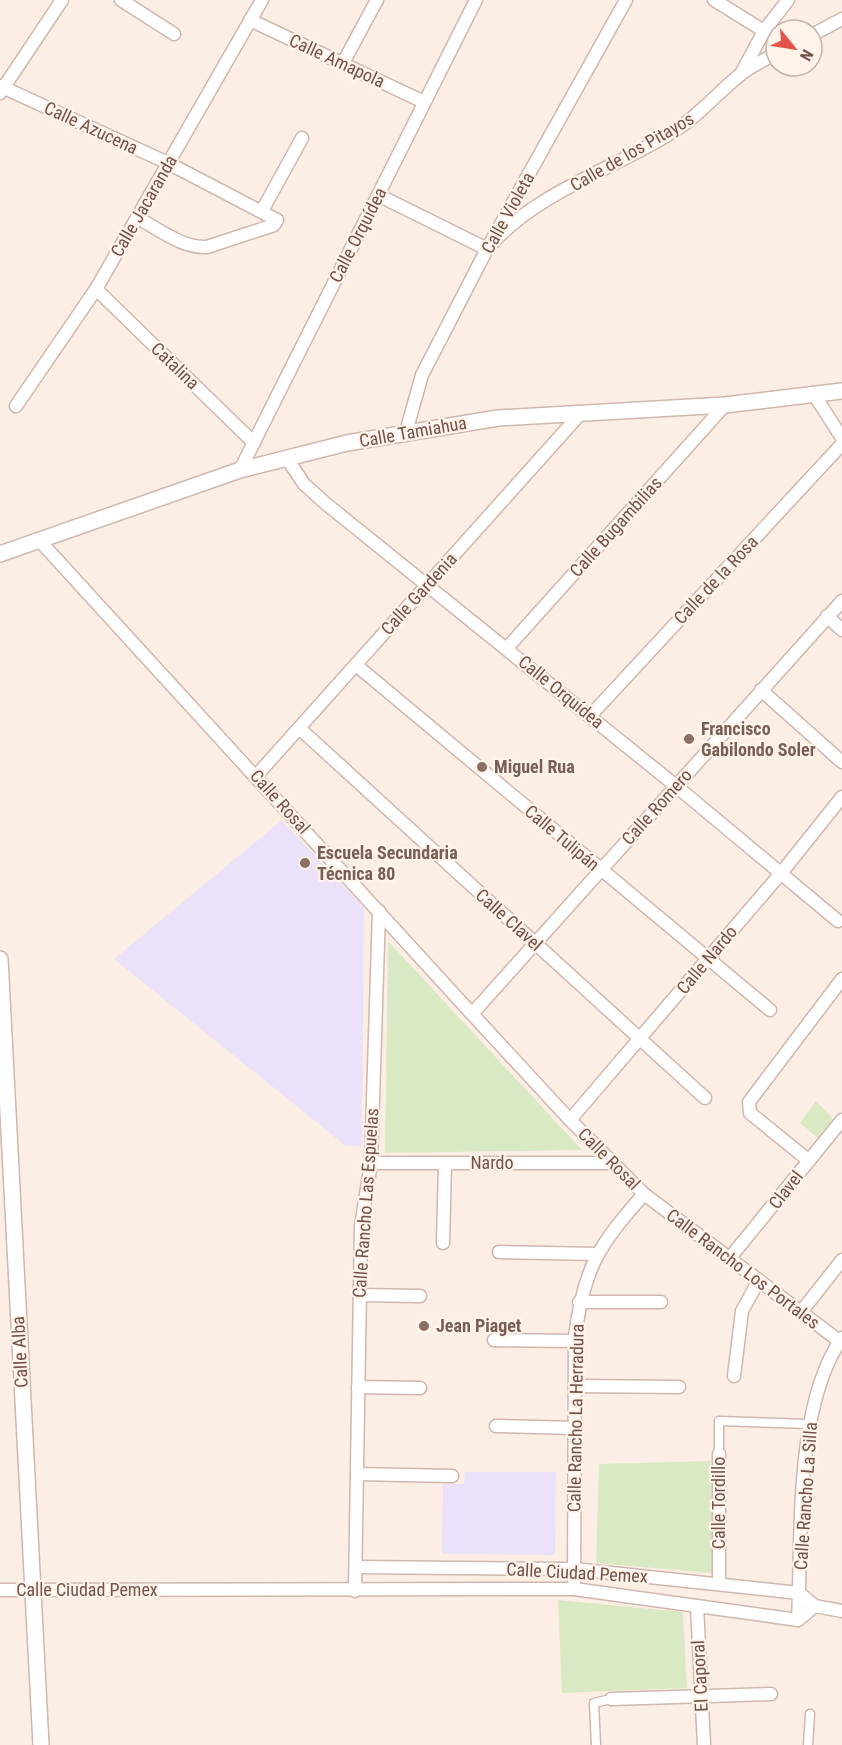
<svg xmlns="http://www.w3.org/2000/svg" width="842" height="1745" font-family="'Roboto Condensed',sans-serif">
	<rect width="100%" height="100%" fill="#fceee4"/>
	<g fill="#ebe1f8">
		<path d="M282,820L364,908L362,1146H346L114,959Z"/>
		<path d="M465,1472H556L555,1555L442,1554L443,1484H464Z"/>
	</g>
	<g fill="#d9e9c3">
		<path d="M388,941L582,1150L385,1153Z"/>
		<path d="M816,1101L833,1119L819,1139L800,1123Z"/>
		<path d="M711,1461L712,1573L596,1563L599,1464Z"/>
		<path d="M558,1600L683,1612L687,1688L562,1693Z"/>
	</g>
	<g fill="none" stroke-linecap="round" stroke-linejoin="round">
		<defs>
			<g id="pedestrian">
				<path d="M719,1454V1421L809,1424"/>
				<path d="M596,1745L594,1703L611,1699"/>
				<path d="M808,1745L810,1714"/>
			</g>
			<g id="minor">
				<path d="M121,0L174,34"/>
				<path d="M714,0L764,31"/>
				<path d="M250,20L424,102"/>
				<path d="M812,35L842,19"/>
				<path d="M343,63L377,0"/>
				<path d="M742,72L764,31L788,0"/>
				<path d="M0,86L168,163L277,220L274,225L207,247C182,248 160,230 138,218"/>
				<path d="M0,93L62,0"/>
				<path d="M378,195L487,249C534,193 610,171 671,133C698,117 717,93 741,74C751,66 764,60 776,54"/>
				<path d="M262,211L302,138"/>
				<path d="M96,289L254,443"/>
				<path d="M813,393L842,438"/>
				<path d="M16,406L96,289L262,0"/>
				<path d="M406,432L422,375L487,249L626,0"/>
				<path d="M288,460L304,484L325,503L676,786L838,921"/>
				<path d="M240,470L476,0"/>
				<path d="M39,540L472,1014L570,1120L644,1194L842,1343"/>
				<path d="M827,616L842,630"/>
				<path d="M507,648L725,405"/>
				<path d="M356,665L770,1010"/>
				<path d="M761,690L842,762"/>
				<path d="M590,716L842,444"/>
				<path d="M299,728L705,1098"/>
				<path d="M256,776L581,413"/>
				<path d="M472,1014L842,601"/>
				<path d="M570,1120L782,872L842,797"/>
				<path d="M808,1160L750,1113L749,1102L842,979"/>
				<path d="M371,1163H613"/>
				<path d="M443,1243L445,1164"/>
				<path d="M499,1252L597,1254"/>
				<path d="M729,1259L842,1120"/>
				<path d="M359,1295L420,1296"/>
				<path d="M579,1302H661"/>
				<path d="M801,1312L842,1260"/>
				<path d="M494,1340L575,1341"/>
				<path d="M734,1376L742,1311L759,1280"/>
				<path d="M575,1386L679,1387"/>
				<path d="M358,1387L420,1388"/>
				<path d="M496,1426L575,1428"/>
				<path d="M357,1474L452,1476"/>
				<path d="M357,1567L574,1569L799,1593L815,1606L842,1611"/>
				<path d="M719,1584V1454"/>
				<path d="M574,1589L575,1336C584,1267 599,1245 644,1194"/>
				<path d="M0,1590L574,1589L798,1620L815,1606"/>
				<path d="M355,1591L361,1226L371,1163L379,911"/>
				<path d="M697,1606L704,1745"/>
				<path d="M798,1620C802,1538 794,1406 842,1338"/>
				<path d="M611,1699L771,1694"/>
			</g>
			<g id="tertiary">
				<path d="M0,554L240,470L347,443L498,418L725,405L842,391"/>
				<path d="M0,959L41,1745"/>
			</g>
		</defs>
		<use href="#pedestrian" stroke="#cfb7ae" stroke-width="11"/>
		<use href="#minor" stroke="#cfb7ae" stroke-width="15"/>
		<use href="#tertiary" stroke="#cfb7ae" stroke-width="18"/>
		<use href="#pedestrian" stroke="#fff" stroke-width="8"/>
		<use href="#minor" stroke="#fff" stroke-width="12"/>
		<use href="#tertiary" stroke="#fff" stroke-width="15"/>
	</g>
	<g fill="#8d6e63" stroke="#fff3ea" stroke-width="2">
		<circle cx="689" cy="739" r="6"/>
		<circle cx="482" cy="767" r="6"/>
		<circle cx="305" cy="863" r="6"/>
		<circle cx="424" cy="1326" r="6"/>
	</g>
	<g text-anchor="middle" stroke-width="4.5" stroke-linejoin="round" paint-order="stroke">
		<g font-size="18" fill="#74524a" stroke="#fff3ea">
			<text transform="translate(337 61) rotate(25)" y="6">Calle Amapola</text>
			<text transform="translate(91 128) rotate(25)" y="6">Calle Azucena</text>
			<text transform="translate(632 152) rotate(-30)" y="6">Calle de los Pitayos</text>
			<text transform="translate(144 206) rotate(-60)" y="6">Calle Jacaranda</text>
			<text transform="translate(508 213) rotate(-61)" y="6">Calle Violeta</text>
			<text transform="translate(358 235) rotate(-63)" y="6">Calle Orquídea</text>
			<text transform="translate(175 366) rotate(44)" y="6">Catalina</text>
			<text transform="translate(413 432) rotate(-10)" y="6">Calle Tamiahua</text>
			<text transform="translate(616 527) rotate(-48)" y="6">Calle Bugambilias</text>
			<text transform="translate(716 580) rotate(-47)" y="6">Calle de la Rosa</text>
			<text transform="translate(419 594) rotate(-48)" y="6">Calle Gardenia</text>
			<text transform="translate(561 692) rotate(39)" y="6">Calle Orquídea</text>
			<text transform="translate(280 802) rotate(48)" y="6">Calle Rosal</text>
			<text transform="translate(657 807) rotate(-48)" y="6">Calle Romero</text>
			<text transform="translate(562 838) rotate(40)" y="6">Calle Tulipán</text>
			<text transform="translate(509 920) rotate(42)" y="6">Calle Clavel</text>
			<text transform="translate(707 960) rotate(-50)" y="6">Calle Nardo</text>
			<text transform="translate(609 1159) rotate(45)" y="6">Calle Rosal</text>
			<text x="492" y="1169">Nardo</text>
			<text transform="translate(786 1190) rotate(-52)" y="6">Clavel</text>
			<text transform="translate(366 1203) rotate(-86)" y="6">Calle Rancho Las Espuelas</text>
			<text transform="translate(743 1269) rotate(37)" y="6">Calle Rancho Los Portales</text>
			<text transform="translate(20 1352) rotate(-93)" y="6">Calle Alba</text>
			<text transform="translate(576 1418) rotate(-89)" y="6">Calle Rancho La Herradura</text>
			<text transform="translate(806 1496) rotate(-86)" y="6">Calle Rancho La Silla</text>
			<text transform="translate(719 1503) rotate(-90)" y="6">Calle Tordillo</text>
			<text transform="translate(577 1573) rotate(3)" y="6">Calle Ciudad Pemex</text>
			<text x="87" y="1596">Calle Ciudad Pemex</text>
			<text transform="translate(700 1676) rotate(-93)" y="6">El Caporal</text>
		</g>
		<g font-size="18" font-weight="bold" fill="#785e54" stroke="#fff3ea" text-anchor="start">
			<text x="701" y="735">Francisco<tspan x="701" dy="21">Gabilondo Soler</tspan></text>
			<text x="494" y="773">Miguel Rua</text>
			<text x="317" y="859">Escuela Secundaria<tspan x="317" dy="21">Técnica 80</tspan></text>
			<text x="436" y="1332">Jean Piaget</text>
		</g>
	</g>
	<g transform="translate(794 48) rotate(120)"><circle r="28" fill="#fff3ea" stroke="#c7b3aa" stroke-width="1.5"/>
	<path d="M0-4.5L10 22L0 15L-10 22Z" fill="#e3534b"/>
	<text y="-9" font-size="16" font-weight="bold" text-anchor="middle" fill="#74524a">N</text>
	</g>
</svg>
